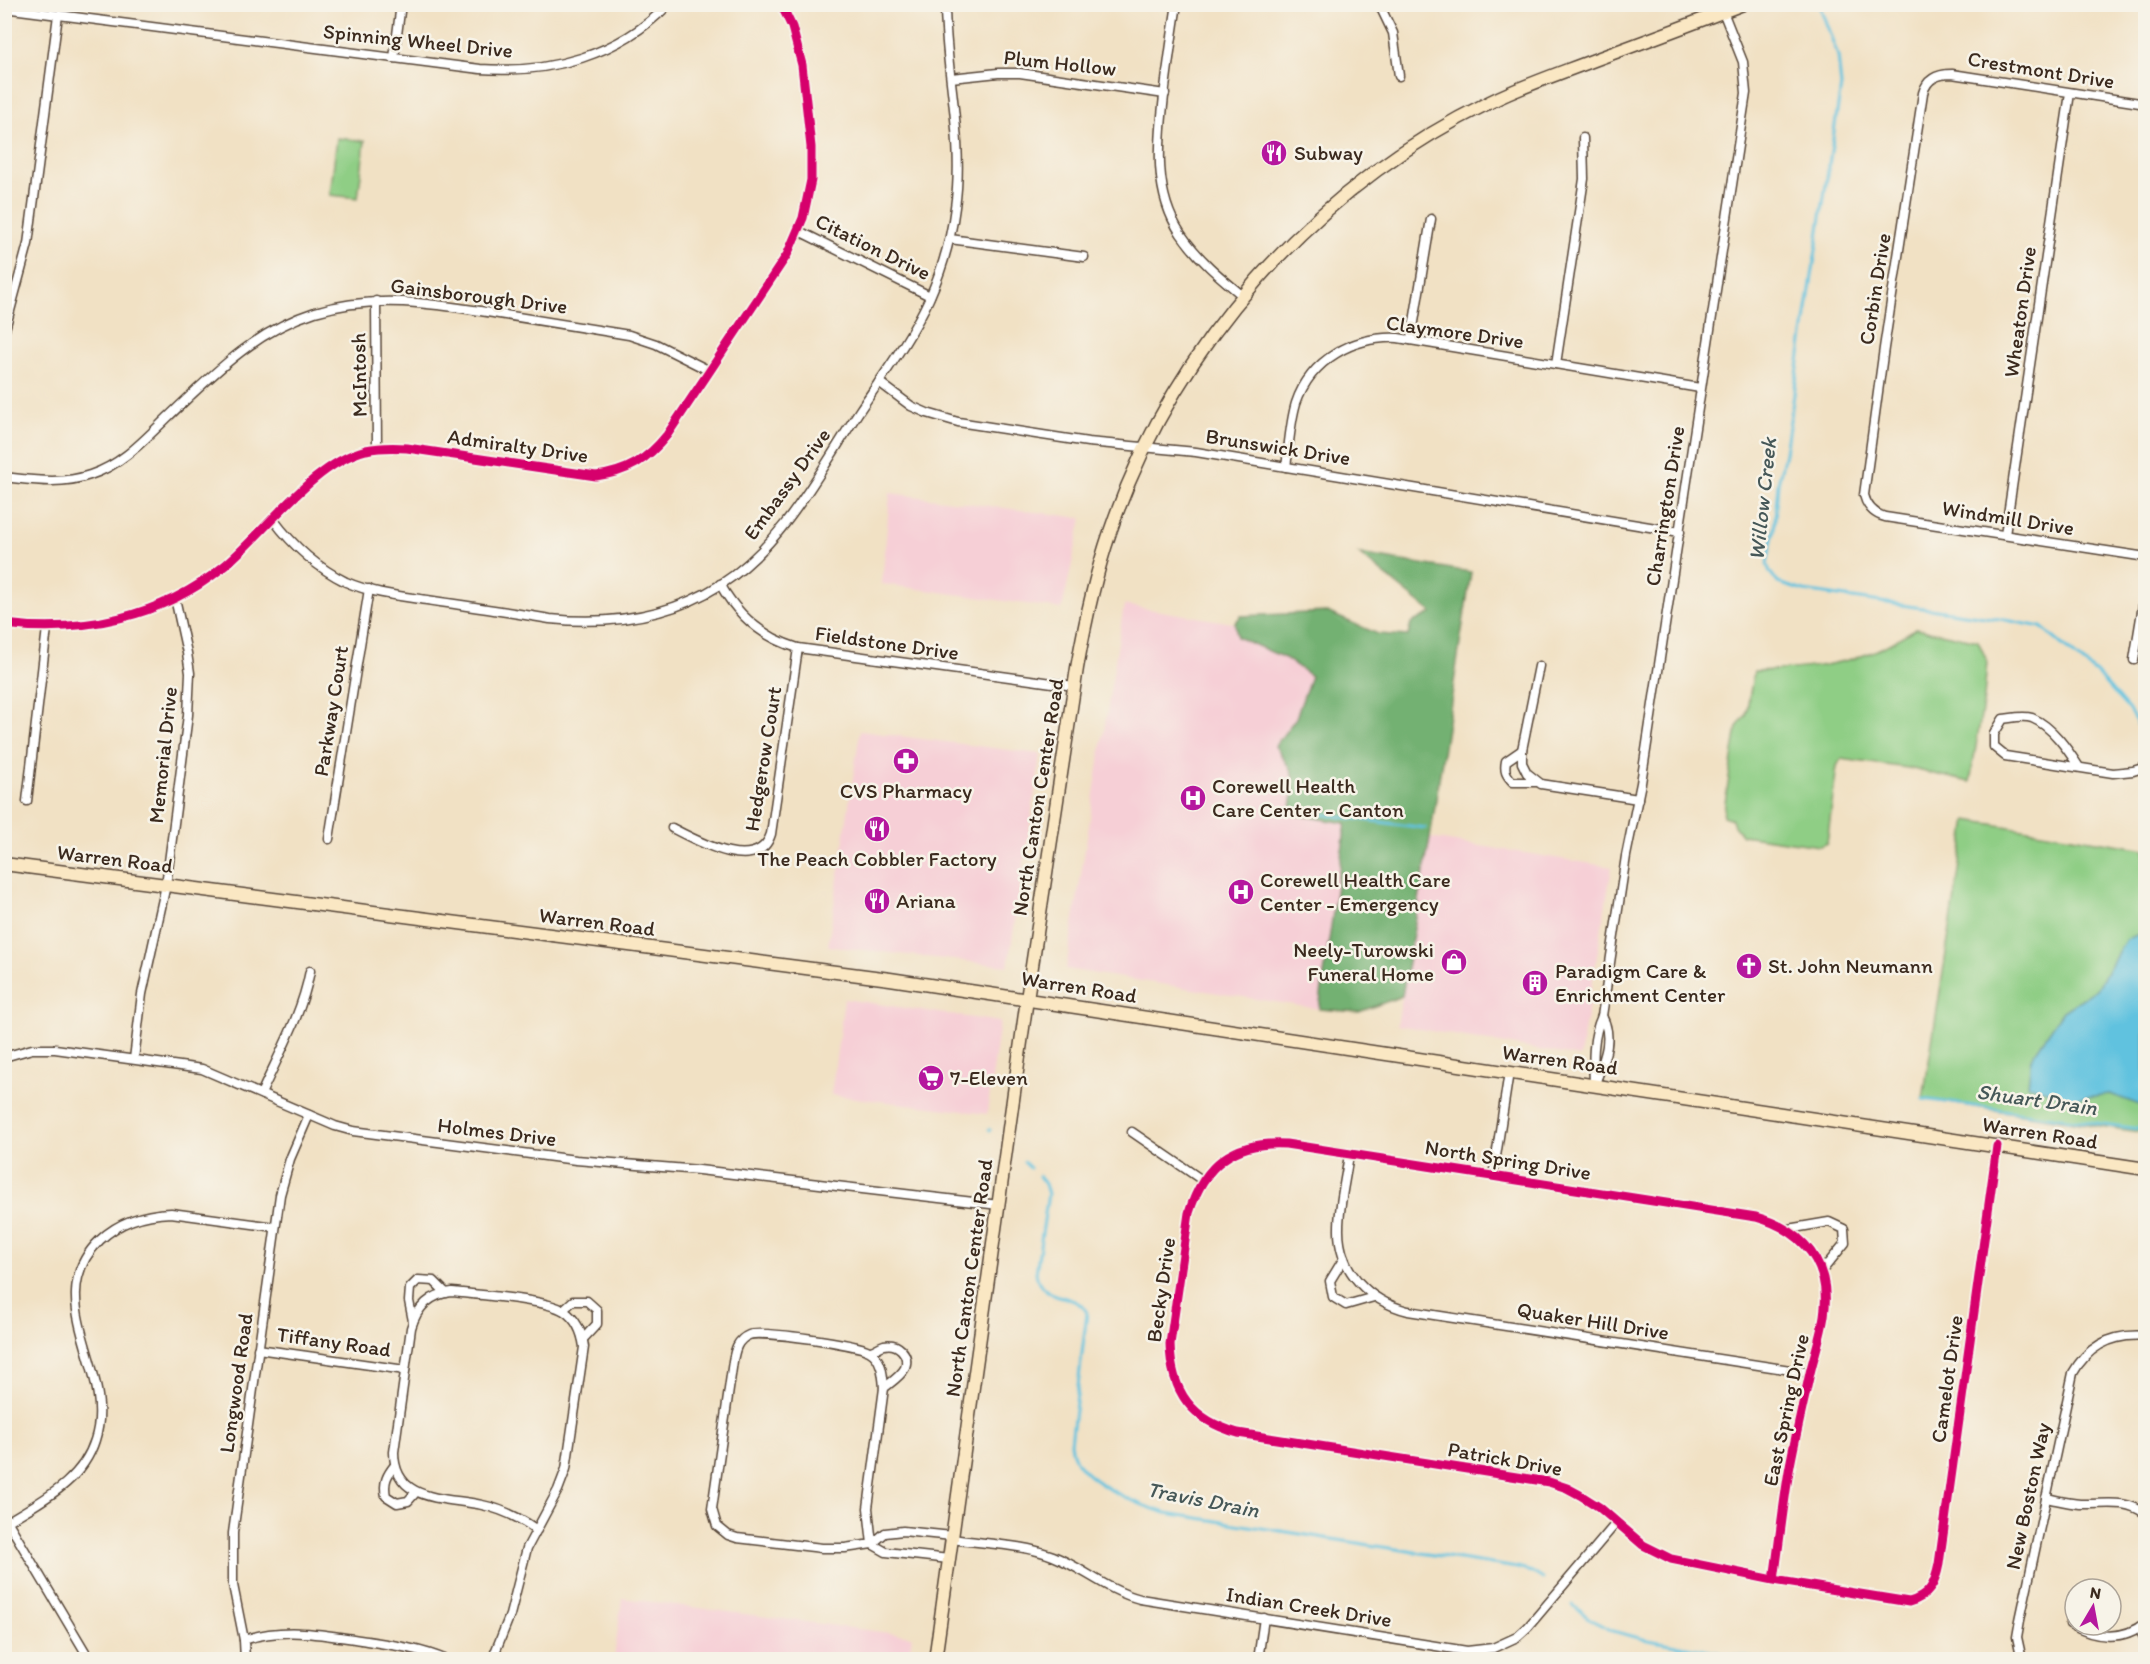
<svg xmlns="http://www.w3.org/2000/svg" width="2150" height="1664" font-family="Itim,sans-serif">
	<rect width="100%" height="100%" fill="#f7f3e8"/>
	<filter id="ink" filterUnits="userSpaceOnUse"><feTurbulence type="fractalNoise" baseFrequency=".0167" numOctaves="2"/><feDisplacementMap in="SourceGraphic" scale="12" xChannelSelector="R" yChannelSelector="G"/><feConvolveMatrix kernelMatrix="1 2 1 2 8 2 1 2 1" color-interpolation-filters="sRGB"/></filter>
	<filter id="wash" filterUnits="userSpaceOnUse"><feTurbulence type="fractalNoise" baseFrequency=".008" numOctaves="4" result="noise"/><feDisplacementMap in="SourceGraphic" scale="24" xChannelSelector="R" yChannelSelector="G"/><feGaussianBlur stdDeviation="1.35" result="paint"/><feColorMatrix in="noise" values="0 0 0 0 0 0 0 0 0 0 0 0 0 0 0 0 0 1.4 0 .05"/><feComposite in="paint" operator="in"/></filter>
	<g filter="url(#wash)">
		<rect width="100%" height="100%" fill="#f1e1c4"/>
		<g fill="#f6cfd6">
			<path d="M890,493L1082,518L1062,609L882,584Z"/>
			<path d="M1124,605L1317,637L1290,814L1346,823L1319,1009L1066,969Z"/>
			<path d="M860,731L1041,754L1008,966L828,946Z"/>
			<path d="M1430,838L1612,867L1580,1057L1397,1025Z"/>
			<path d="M844,999L1000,1022L987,1114L831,1095Z"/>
			<path d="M622,1598L912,1636L909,1659H614Z"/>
		</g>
		<g fill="#8fce85" stroke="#657c52" stroke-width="1.5">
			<path d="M337,138L365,141L358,198L330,195Z"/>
			<path d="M1916,628L1978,641L1987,661L1984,698L1970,782L1908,768L1841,759L1837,766L1827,843L1820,846L1742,835L1734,826L1732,819L1723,816L1737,727L1746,715L1754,671C1792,670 1834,667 1870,653C1886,647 1901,637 1916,628Z"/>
			<path d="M1967,820L2145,849V1133L1923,1099Z"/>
		</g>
		<path fill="#73b172" stroke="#576e48" stroke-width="1.5" d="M1359,554L1471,572L1430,838L1402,996L1359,1012L1319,1009L1346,823L1290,814C1296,776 1297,778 1275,746L1296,718L1311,676L1285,658L1237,637L1235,623L1241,616L1327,612L1378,634L1408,636L1411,623L1432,613Z"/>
		<path fill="#61c2df" stroke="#4e767e" stroke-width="1.5" d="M2145,932V1107L2110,1094L2070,1099L2028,1085L2031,1058L2063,1011L2097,989L2126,939Z"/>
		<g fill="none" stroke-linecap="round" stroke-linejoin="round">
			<g stroke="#61c2df" stroke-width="3">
				<path d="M1819,4L1838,56L1841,86L1785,453L1778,483L1774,530L1767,564L1770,572L1778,583L1804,591L2006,620L2041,627L2097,674L2128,709L2146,737"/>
				<path d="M1298,811L1425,828"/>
				<path d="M1923,1099L2146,1130"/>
				<path d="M989,1129L990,1130"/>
				<path d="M1024,1162L1030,1168"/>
				<path d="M1039,1176L1045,1184L1048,1194L1036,1273C1041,1304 1078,1291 1087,1313L1071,1443C1072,1451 1074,1459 1079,1465C1095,1486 1141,1506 1166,1513L1517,1568L1532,1572L1543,1579"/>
				<path d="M1573,1605L1591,1620L1613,1631L1643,1639L1757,1660"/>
			</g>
		</g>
	</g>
	<g filter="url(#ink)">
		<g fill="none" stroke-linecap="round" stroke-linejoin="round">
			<defs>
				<g id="minor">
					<path d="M1177,4C1172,35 1168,65 1164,96C1159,142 1153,193 1181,234C1198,259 1220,277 1243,296"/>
					<path d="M1379,4L1393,33L1399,76"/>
					<path d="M4,8L480,69C550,74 618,56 669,4"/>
					<path d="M394,58L401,4"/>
					<path d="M951,78L998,73H1020L1165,94"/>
					<path d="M2146,104L1952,74C1938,74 1927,78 1923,93L1884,348L1864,495C1867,507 1874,514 1885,517L2146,557"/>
					<path d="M799,231L930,296"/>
					<path d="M950,239L1084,257"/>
					<path d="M376,301L377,448"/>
					<path d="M4,333L28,244L58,15"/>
					<path d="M1411,340L1431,219"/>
					<path d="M1556,364L1584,179L1583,138"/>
					<path d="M879,382L911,406L927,413L958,422L1088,442L1196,452L1680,532"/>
					<path d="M1286,467C1289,446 1290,423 1296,403C1311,359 1354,336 1398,338L1700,388"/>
					<path d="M4,477C33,480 61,485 90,475C122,465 145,439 169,416C213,374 255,331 315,312C376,293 437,304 499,314C542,321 585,328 629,335L656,344L710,371"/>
					<path d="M273,519C293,546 316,567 346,582C371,593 400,596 427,600C468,606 509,612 550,619C610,625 668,618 720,585C783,545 820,471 860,410C884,374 911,338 929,299C942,270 951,239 955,207C965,140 945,72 945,4"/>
					<path d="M2005,535L2070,93"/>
					<path d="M720,584C738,616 764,638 798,648L1074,686"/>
					<path d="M4,624C82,634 162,617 223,567C266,532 312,464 366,450C380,447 393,447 407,448L596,476C627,472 647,460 667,435L787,255L803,218L811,180V147L802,65L792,27L781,4"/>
					<path d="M2134,660L2146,587"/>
					<path d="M1539,666L1522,750V763L1527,773L1541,784L1638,799"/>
					<path d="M1522,750L1506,761C1504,771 1506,775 1513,782H1536"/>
					<path d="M2079,767C2068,750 2052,726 2032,718C2023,715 2012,718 2003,719L1994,734V747L2005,756L2113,773L2133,771L2146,767"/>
					<path d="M27,801L47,628"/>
					<path d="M672,828C697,841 758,875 771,834L798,648"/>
					<path d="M329,839L369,589"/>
					<path d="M4,1057L32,1049H55L202,1069L335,1126L353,1131L576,1160L699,1170L999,1205"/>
					<path d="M134,1059L142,994L166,885L188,715L190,673L187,653L175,598"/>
					<path d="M1596,1081C1604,1060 1614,1038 1602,1016"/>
					<path d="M1594,1084C1593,1061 1592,1037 1602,1016L1626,856L1641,783L1746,93L1743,62L1720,4"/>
					<path d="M261,1094C279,1054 302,1014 310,971"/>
					<path d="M1132,1132L1202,1180"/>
					<path d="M1349,1154C1346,1178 1339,1204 1339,1228C1338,1271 1369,1301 1408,1311L1810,1373"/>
					<path d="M1493,1176L1509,1072"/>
					<path d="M1788,1229L1829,1222L1844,1229L1845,1243L1821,1272"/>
					<path d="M1344,1258L1330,1281L1333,1297L1346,1305L1374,1297"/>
					<path d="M563,1310L573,1301H587L597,1310V1324L583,1339"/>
					<path d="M413,1321L409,1301L410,1288L418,1280L434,1281L446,1293"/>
					<path d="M258,1349L405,1370"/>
					<path d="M871,1351C875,1350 880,1346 884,1345C898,1342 910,1354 905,1368C901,1376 890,1383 884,1388"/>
					<path d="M395,1465C387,1475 383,1482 386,1496L397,1503L408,1501L416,1492"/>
					<path d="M2046,1498C2057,1500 2068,1503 2080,1504C2104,1505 2124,1498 2146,1514"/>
					<path d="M5,1517L90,1660"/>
					<path d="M7,1522C42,1500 82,1482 95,1440C118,1372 38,1300 100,1240C120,1221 144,1214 171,1213L275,1227"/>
					<path d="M952,1539C985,1544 1022,1544 1053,1556C1083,1568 1108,1591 1140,1599L1467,1651L1493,1648L1517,1637L1528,1627L1617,1522"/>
					<path d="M872,1544L868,1508L884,1388C883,1375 882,1358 869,1351C857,1344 761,1330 749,1335C737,1340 735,1350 733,1361L712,1509L717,1526L728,1535L737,1538L822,1548H845L872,1544L886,1552L949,1559"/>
					<path d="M872,1544L885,1533L903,1531L952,1536"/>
					<path d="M1774,1580C1779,1544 1783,1507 1789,1471C1795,1438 1803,1405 1810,1373C1817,1343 1831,1310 1823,1278C1814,1245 1788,1226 1756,1217L1286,1144C1234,1141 1204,1164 1189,1213L1170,1344C1171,1393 1192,1420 1238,1433L1549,1482L1567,1488L1580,1495L1599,1507L1643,1545L1671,1559L1774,1580L1909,1602C1930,1596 1935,1584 1939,1564L1997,1146"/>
					<path d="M2070,1624C2094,1638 2123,1642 2146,1622"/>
					<path d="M2139,1628L2146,1641"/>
					<path d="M244,1640C284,1626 326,1635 367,1641C394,1645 421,1649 447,1660"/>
					<path d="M245,1660L244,1640L233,1585V1533L280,1195L290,1159L309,1115"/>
					<path d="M492,1660L510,1615L527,1548L558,1490L566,1469L584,1347C582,1332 576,1319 564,1311C546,1299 477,1295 452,1292C431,1294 417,1307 411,1328L394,1452C394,1503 446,1497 482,1505C502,1509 520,1518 537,1530"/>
					<path d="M1258,1660L1264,1618"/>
					<path d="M2022,1660L2017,1637L2020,1620L2073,1373C2089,1345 2113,1333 2146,1336"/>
				</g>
				<g id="secondary">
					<path d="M4,864L890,979L2146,1169"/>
					<path d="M935,1660L1027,999L1077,668C1085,622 1095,576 1110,532C1173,346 1313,188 1490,102C1524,85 1561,73 1597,59C1646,41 1694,23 1743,4"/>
				</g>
			</defs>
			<use href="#minor" stroke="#564537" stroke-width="11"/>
			<use href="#secondary" stroke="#564537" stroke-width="15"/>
			<use href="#minor" stroke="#fff" stroke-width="8"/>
			<use href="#secondary" stroke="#fae7c3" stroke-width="12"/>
			<defs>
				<g id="cycleway">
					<path d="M4,624C82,634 162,617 223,567C266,532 312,464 366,450C380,447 393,447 407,448L596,476C627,472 647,460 667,435L787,255L803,218L811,180V147L802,65L792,27L781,4"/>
					<path d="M1774,1580C1779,1544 1783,1507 1789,1471C1795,1438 1803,1405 1810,1373C1817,1343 1831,1310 1823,1278C1814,1245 1788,1226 1756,1217L1286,1144C1234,1141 1204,1164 1189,1213L1170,1344C1171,1393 1192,1420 1238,1433L1549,1482L1567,1488L1580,1495L1599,1507L1643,1545L1671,1559L1774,1580L1909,1602C1930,1596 1935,1584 1939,1564L1997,1146"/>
				</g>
			</defs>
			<use href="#cycleway" stroke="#f7f3e8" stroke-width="13"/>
			<use href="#cycleway" stroke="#d6006c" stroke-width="9"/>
		</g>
	</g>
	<defs>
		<symbol id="restaurant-disc" viewBox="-11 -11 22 22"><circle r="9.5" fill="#b5179e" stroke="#f7f3e8"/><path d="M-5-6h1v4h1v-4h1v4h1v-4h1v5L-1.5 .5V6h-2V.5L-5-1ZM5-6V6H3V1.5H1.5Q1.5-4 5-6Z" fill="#fff"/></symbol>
		<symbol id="pharmacy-disc" viewBox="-11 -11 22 22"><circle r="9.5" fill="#b5179e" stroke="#f7f3e8"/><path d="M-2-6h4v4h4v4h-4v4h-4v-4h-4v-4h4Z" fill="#fff"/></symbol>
		<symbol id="hospital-disc" viewBox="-11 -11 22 22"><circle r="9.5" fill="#b5179e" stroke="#f7f3e8"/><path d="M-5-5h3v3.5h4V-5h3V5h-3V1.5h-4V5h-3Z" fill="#fff"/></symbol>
		<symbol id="shop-disc" viewBox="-11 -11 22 22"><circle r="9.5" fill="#b5179e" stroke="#f7f3e8"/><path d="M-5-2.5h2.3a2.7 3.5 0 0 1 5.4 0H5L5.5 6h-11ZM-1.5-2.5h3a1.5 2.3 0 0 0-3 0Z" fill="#fff"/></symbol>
		<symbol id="church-disc" viewBox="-11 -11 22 22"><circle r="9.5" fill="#b5179e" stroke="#f7f3e8"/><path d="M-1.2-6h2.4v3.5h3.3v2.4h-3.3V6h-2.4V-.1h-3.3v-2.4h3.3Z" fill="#fff"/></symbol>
		<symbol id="building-disc" viewBox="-11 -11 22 22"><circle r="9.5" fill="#b5179e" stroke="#f7f3e8"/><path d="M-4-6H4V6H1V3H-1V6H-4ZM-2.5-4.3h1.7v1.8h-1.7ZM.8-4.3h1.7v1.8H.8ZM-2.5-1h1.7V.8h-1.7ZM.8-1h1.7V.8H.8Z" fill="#fff"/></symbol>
		<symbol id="supermarket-disc" viewBox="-11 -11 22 22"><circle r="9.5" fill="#b5179e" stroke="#f7f3e8"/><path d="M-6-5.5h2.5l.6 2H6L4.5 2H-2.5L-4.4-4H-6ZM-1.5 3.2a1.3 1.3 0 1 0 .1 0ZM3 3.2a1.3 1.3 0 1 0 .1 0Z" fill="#fff"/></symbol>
	</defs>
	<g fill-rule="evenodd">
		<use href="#restaurant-disc" x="1259" y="138" width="30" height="30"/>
		<use href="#pharmacy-disc" x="891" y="746" width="30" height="30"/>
		<use href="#hospital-disc" x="1178" y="783" width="30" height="30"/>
		<use href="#restaurant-disc" x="862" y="814" width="30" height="30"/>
		<use href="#hospital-disc" x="1226" y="877" width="30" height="30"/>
		<use href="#restaurant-disc" x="862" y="886" width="30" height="30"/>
		<use href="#shop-disc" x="1439" y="947" width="30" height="30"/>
		<use href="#church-disc" x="1734" y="951" width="30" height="30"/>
		<use href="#building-disc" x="1520" y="968" width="30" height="30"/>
		<use href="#supermarket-disc" x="916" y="1063" width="30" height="30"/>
	</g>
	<g text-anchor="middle" stroke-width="5" stroke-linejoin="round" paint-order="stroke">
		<g font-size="21" fill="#3b2a1e" stroke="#f7f3e8">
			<text transform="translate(418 41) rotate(6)" y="7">Spinning Wheel Drive</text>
			<text transform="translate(1060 63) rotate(6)" y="7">Plum Hollow</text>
			<text transform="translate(2041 70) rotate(9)" y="7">Crestmont Drive</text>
			<text transform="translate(873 247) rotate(26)" y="7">Citation Drive</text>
			<text transform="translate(1875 289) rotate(-81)" y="7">Corbin Drive</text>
			<text transform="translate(479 296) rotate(7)" y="7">Gainsborough Drive</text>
			<text transform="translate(2020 312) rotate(-82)" y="7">Wheaton Drive</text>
			<text transform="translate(1455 332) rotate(8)" y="7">Claymore Drive</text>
			<text transform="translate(359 375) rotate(-91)" y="7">McIntosh</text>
			<text transform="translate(518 446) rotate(8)" y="7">Admiralty Drive</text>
			<text transform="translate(1278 447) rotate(9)" y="7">Brunswick Drive</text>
			<text transform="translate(787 484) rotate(-54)" y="7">Embassy Drive</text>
			<text transform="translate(1665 506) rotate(-81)" y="7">Charrington Drive</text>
			<text transform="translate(2008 518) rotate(9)" y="7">Windmill Drive</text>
			<text transform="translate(887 643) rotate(8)" y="7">Fieldstone Drive</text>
			<text transform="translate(331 711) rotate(-81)" y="7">Parkway Court</text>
			<text transform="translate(163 755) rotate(-84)" y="7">Memorial Drive</text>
			<text transform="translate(763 759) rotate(-81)" y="7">Hedgerow Court</text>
			<text transform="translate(1038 797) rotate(-81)" y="7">North Canton Center Road</text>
			<text transform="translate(115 859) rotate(7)" y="7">Warren Road</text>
			<text transform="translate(597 922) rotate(7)" y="7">Warren Road</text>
			<text transform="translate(1079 987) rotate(9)" y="7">Warren Road</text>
			<text transform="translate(1560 1060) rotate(8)" y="7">Warren Road</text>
			<text transform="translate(497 1132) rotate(7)" y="7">Holmes Drive</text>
			<text transform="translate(2040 1133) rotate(9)" y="7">Warren Road</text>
			<text transform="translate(1508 1160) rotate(9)" y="7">North Spring Drive</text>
			<text transform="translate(969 1278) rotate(-82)" y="7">North Canton Center Road</text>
			<text transform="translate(1161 1290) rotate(-82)" y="7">Becky Drive</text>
			<text transform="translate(1593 1321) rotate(9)" y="7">Quaker Hill Drive</text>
			<text transform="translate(334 1342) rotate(8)" y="7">Tiffany Road</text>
			<text transform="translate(1947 1379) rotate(-82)" y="7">Camelot Drive</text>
			<text transform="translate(236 1383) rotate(-82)" y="7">Longwood Road</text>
			<text transform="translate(1786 1410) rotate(-78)" y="7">East Spring Drive</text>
			<text transform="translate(1505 1459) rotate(10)" y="7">Patrick Drive</text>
			<text transform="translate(2028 1496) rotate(-78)" y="7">New Boston Way</text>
			<text transform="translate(1309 1607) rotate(9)" y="7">Indian Creek Drive</text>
		</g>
		<g font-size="21" fill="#3b2a1e" stroke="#f7f3e8" text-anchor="start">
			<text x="1294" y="160">Subway</text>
			<text x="1212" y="793">Corewell Health<tspan x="1212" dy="24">Care Center - Canton</tspan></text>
			<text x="906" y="798" text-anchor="middle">CVS Pharmacy</text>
			<text x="877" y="866" text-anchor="middle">The Peach Cobbler Factory</text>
			<text x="1260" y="887">Corewell Health Care<tspan x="1260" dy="24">Center - Emergency</tspan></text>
			<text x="896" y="908">Ariana</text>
			<text x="1434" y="957" text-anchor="end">Neely-Turowski<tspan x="1434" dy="24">Funeral Home</tspan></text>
			<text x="1768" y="973">St. John Neumann</text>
			<text x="1555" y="978">Paradigm Care &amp;<tspan x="1555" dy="24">Enrichment Center</tspan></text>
			<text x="950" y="1085">7-Eleven</text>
		</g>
		<g font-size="22" font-style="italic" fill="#465858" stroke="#f7f3e8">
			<text transform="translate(1762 499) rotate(-84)" y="8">Willow Creek</text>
			<text transform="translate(2037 1099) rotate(8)" y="8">Shuart Drain</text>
			<text transform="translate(1203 1499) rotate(11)" y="8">Travis Drain</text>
		</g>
	</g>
	<rect width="2150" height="1664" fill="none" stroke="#f7f3e8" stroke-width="24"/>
	<g transform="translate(2093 1607) rotate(10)"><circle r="28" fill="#f7f3e8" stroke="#aca397" stroke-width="1.5"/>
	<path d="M0-4.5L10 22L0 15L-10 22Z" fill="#b5179e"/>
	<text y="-9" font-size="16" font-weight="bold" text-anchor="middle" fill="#3b2a1e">N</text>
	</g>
</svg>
